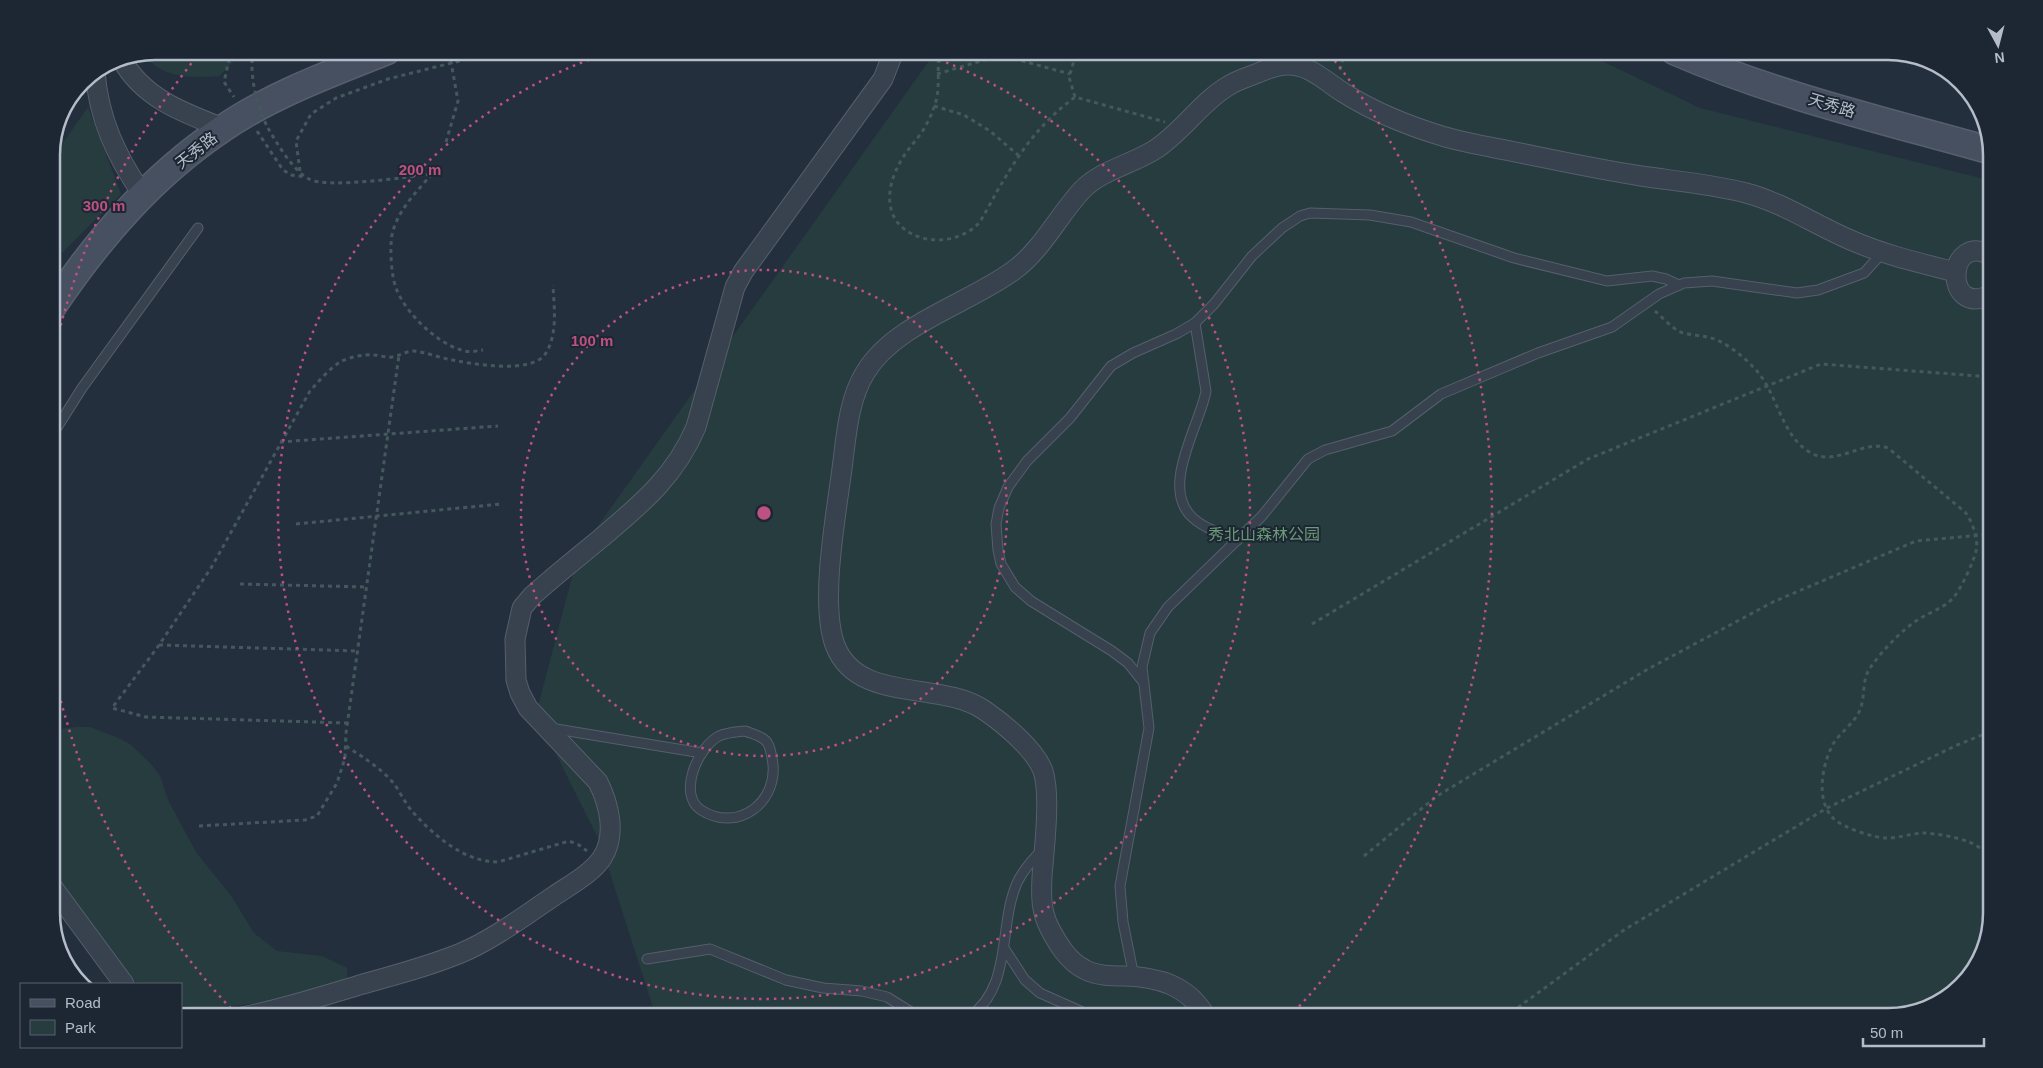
<svg xmlns="http://www.w3.org/2000/svg" width="2043" height="1068" font-family="Arial,'Noto Sans SC',sans-serif">
	<rect width="100%" height="100%" fill="#242f3e"/>
	<g fill="#263c3f">
		<path d="M155,51H244L219,76C192,78 160,79 144,53Z"/>
		<path d="M936,51H1581L1700,108L1992,181V913L1981,959L1945,999L1888,1017H656L600,842L536,714L578,554Z"/>
		<path d="M88,107L121,194L51,264V160Z"/>
		<path d="M76,727H90L116,737L130,744L151,764L160,776L169,802L196,852L232,897L254,933L277,951L322,956L347,968V982L278,1001L205,1009L181,1005V984H138L124,975L51,888V730Z"/>
	</g>
	<g fill="none" stroke-linecap="round" stroke-linejoin="round">
		<defs>
			<g id="lane">
				<path d="M1195,323L1206,391C1200,425 1159,488 1193,518C1205,529 1223,534 1238,540"/>
				<path d="M51,437L82,388L198,228"/>
				<path d="M1144,683L1128,663L1112,651L1031,601L1015,587L1001,564L998,550L996,524L999,508L1008,487L1027,461L1070,418L1111,366L1133,353L1176,334L1195,323L1214,304L1252,256L1282,228L1300,216L1310,213L1370,215L1411,222L1514,258L1607,281L1652,276L1666,279L1679,285"/>
				<path d="M550,728L702,753"/>
				<path d="M745,731C753,734 760,735 766,741C770,745 771,753 772,758C781,801 738,834 701,810C677,794 698,747 719,736C728,732 736,732 745,731Z"/>
				<path d="M1004,948L1025,980L1040,993L1094,1017"/>
				<path d="M647,959L710,949L786,980L823,988L862,991L887,997L919,1017"/>
				<path d="M1134,977L1123,922L1120,886L1149,728L1142,667L1150,633L1168,607L1262,516L1308,459L1325,450L1392,431L1441,394L1538,353L1612,327L1659,294L1684,283L1712,281L1797,293L1818,290L1864,273L1883,252"/>
				<path d="M969,1017C1013,987 998,926 1017,883C1023,870 1032,860 1042,850"/>
			</g>
			<g id="street">
				<path d="M121,58C142,98 184,113 223,128"/>
				<path d="M95,72C99,120 116,155 142,194"/>
				<path d="M1992,256C1946,229 1942,320 1992,294"/>
				<path d="M51,885L124,984"/>
				<path d="M242,1017C283,1009 323,996 363,984C396,975 429,966 461,953C494,939 524,916 554,896C570,885 591,874 602,858C617,835 609,804 598,782L528,708L520,693L516,680L515,639L522,608L532,596C554,576 577,558 600,539C640,505 675,477 696,427L735,287L743,272L883,79L894,51"/>
				<path d="M1206,1017C1189,986 1159,977 1125,976C1112,976 1096,976 1084,969C1068,961 1058,944 1050,929C1041,912 1041,896 1042,877C1044,850 1051,795 1043,771C1035,749 1003,723 984,710C940,680 857,704 835,645C820,604 835,521 841,476C846,442 847,402 865,373C894,324 968,304 1013,271C1042,250 1058,216 1082,190C1101,170 1133,164 1156,149C1183,131 1201,102 1228,86C1237,80 1248,77 1258,73C1267,69 1278,65 1288,65C1311,65 1326,82 1344,93C1374,112 1409,126 1442,136C1469,144 1497,148 1525,154C1564,162 1602,170 1641,176C1675,181 1712,184 1746,193C1784,203 1817,226 1853,241C1885,255 1920,263 1955,272"/>
			</g>
			<g id="secondary">
				<path d="M1674,51C1775,95 1886,121 1992,151"/>
				<path d="M51,309C98,239 152,176 222,129C271,95 332,73 387,51"/>
			</g>
		</defs>
		<use href="#lane" stroke="#565f6c" stroke-width="11"/>
		<use href="#street" stroke="#565f6c" stroke-width="21"/>
		<use href="#secondary" stroke="#565f6c" stroke-width="29"/>
		<g stroke="#44595c" stroke-width="3" stroke-dasharray="4 4" stroke-linecap="butt">
			<path d="M231,51L224,82L234,97"/>
			<path d="M940,51C936,68 941,88 935,104C933,111 930,118 926,125C920,137 909,147 902,159C883,190 883,227 923,238C940,243 964,238 977,225C984,218 995,193 1002,183C1023,147 1042,122 1075,97L1165,122"/>
			<path d="M1340,70L1345,51"/>
			<path d="M937,74L1001,55L1070,74"/>
			<path d="M1075,97L1069,77L1077,51"/>
			<path d="M934,106L964,115L990,131L1018,155"/>
			<path d="M268,128C276,142 294,172 309,179C328,189 407,177 431,174"/>
			<path d="M257,131L283,170L291,175L306,177"/>
			<path d="M300,171L296,141L311,114L336,98L388,79L499,51"/>
			<path d="M432,174C418,190 399,209 393,231C389,243 391,275 396,288C405,312 435,342 461,350C468,353 476,351 483,350"/>
			<path d="M1655,311C1662,317 1670,326 1678,331C1687,335 1698,335 1707,337C1726,341 1744,357 1757,371C1778,395 1781,436 1811,453C1836,467 1864,439 1888,448L1965,512C1972,521 1979,539 1976,551C1974,561 1960,591 1953,598C1944,608 1932,611 1921,618C1903,628 1882,651 1870,668C1861,681 1866,698 1859,712C1853,724 1840,733 1833,744C1822,765 1815,801 1834,819C1844,828 1874,838 1887,838C1900,838 1912,833 1925,833C1938,834 1957,837 1969,842C1977,845 1985,852 1992,856"/>
			<path d="M280,442L498,426"/>
			<path d="M296,524L501,504"/>
			<path d="M240,584L367,587"/>
			<path d="M1312,624L1588,459L1821,364L1992,377"/>
			<path d="M159,645L358,651"/>
			<path d="M348,723L146,717L112,708L157,648L211,568L310,391C319,381 329,369 340,362C349,357 364,354 374,355C380,355 386,358 392,357C400,356 406,351 414,351C425,352 437,357 448,359C470,364 533,375 546,353C558,333 554,307 553,285"/>
			<path d="M346,746C361,756 376,765 389,778C398,787 403,800 411,810C433,835 464,862 498,862L569,841L579,845L587,851"/>
			<path d="M199,826L305,820L317,816L337,783L345,758L346,733L399,355"/>
			<path d="M1364,856L1437,796L1648,669L1773,602L1916,541L1992,534"/>
			<path d="M1939,1002L1949,996"/>
			<path d="M1505,1017L1624,930L1827,808L1957,745L1992,731"/>
		</g>
		<use href="#lane" stroke="#38414e" stroke-width="9"/>
		<use href="#street" stroke="#38414e" stroke-width="19"/>
		<use href="#secondary" stroke="#465061" stroke-width="26"/>
		<g stroke="#44595c" stroke-width="3" stroke-dasharray="4 4" stroke-linecap="butt">
			<path d="M253,51C249,75 257,108 268,128"/>
			<path d="M446,142L458,101L449,51"/>
		</g>
	</g>
	<g fill="none" stroke="#bd5182" stroke-width="2.5" stroke-dasharray="2.5 5">
		<circle cx="764" cy="513" r="243"/>
		<path d="M918 52A486 486 0 1 1 610 52"/>
		<path d="M236 1014A728 728 0 0 1 52 664M52 362A728 728 0 0 1 198 55M1330 55A728 728 0 0 1 1292 1014"/>
	</g>
	<g text-anchor="middle" stroke-width="4" stroke-linejoin="round" paint-order="stroke">
		<g font-size="16" fill="#b4bcc9" stroke="#1d2633">
			<text transform="translate(1832 105) rotate(17)" y="6">天秀路</text>
			<text transform="translate(196 150) rotate(-38)" y="6">天秀路</text>
		</g>
		<g font-size="16" fill="#6b9a76" stroke="#1d2633">
			<text x="1264" y="540">秀北山森林公园</text>
		</g>
	</g>
	<path d="M0 0H2043V1068H0ZM155 60H1888A95 95 0 0 1 1983 155V913A95 95 0 0 1 1888 1008H155A95 95 0 0 1 60 913V155A95 95 0 0 1 155 60Z" fill="#1d2633" fill-rule="evenodd"/>
	<path fill="none" stroke="#b4bcc9" stroke-width="2.5" d="M155 60H1888A95 95 0 0 1 1983 155V913A95 95 0 0 1 1888 1008H155A95 95 0 0 1 60 913V155A95 95 0 0 1 155 60Z"/>
	<circle cx="764" cy="513" r="8" fill="#bd5182" stroke="#1d2633" stroke-width="2.5"/>
	<g font-size="15" text-anchor="middle" font-weight="bold" fill="#bd5182" stroke="#1d2633" stroke-width="4" stroke-linejoin="round" paint-order="stroke">
		<text x="420" y="175">200 m</text>
		<text x="104" y="211">300 m</text>
		<text x="592" y="346">100 m</text>
	</g>
	<rect x="20" y="983" width="162" height="65" fill="#1d2633" stroke="#59626f"/>
	<rect x="30" y="999" width="25" height="8" fill="#465061" stroke="#59626f"/>
	<text x="65" y="1008" font-size="15" fill="#b4bcc9">Road</text>
	<rect x="30" y="1020" width="25" height="15" fill="#263c3f" stroke="#59626f"/>
	<text x="65" y="1033" font-size="15" fill="#b4bcc9">Park</text>
	<g transform="translate(1998 45) rotate(173)" stroke="#1d2633" stroke-width="4" paint-order="stroke">
	<path d="M0-4L9 19L0 12L-9 19Z" fill="#b4bcc9"/>
	<text y="-8" font-size="14" font-weight="bold" text-anchor="middle" fill="#b4bcc9">N</text>
	</g>
	<path d="M1863 1038v8h121v-8" fill="none" stroke="#b4bcc9" stroke-width="2.5"/>
	<text x="1870" y="1038" font-size="15" fill="#b4bcc9" stroke="#1d2633" stroke-width="4" paint-order="stroke">50 m</text>
</svg>
